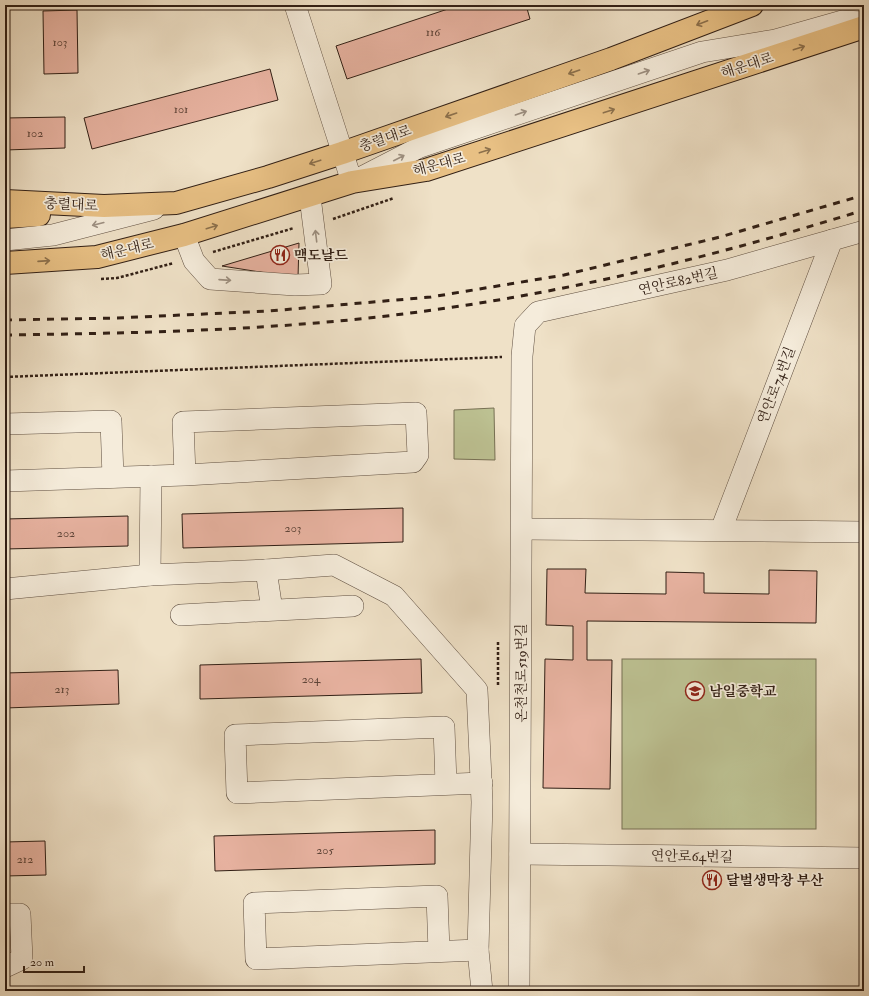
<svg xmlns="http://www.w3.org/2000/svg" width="869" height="996" font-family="'IM FELL Double Pica','Noto Serif KR',serif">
	<rect width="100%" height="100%" fill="#efe1c7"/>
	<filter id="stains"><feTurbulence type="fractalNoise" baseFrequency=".005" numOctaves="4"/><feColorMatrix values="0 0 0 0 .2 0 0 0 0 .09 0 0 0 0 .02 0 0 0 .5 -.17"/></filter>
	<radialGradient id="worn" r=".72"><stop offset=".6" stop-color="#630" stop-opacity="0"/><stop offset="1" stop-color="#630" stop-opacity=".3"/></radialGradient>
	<g fill="#bdc293" stroke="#777054">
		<path d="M494,408L495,460L454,459V410Z"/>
		<rect x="622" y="659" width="194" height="170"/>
	</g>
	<g fill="#e7b2a0" stroke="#311f15">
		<path d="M460,5H526L530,19L347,79L336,46Z"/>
		<path d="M77,10L78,73L44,74L43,11Z"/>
		<path d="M270,69L278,100L92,149L84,118Z"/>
		<path d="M65,117V148L5,150V118Z"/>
		<path d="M299,243L298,278L222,266Z"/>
		<path d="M403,508V542L183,548L182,514Z"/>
		<path d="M128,516V546L5,549V519Z"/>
		<path d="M547,569H586L585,593L666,594V572L704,573V593L769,594V570L817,571L816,623L587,621V660H612L610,789L543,788L545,659L573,660V626L546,625Z"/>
		<path d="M421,659L422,693L200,699V665Z"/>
		<path d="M118,670L119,704L5,708V673Z"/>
		<path d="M435,830V864L215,871L214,836Z"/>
		<path d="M45,841L46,875L5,876V842Z"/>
	</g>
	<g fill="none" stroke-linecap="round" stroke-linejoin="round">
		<defs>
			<g id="minor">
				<path d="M295,5L352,182L420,147L702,52L775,40L842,21L864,22"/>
				<path d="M184,235L194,261L210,279L295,285L321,284L310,197"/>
				<path d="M5,240L53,235L154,209"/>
				<path d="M5,424L111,421L113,477"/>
				<path d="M5,481L185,475L413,462L418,455L416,413L183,422L185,475"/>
				<path d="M522,529L864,532"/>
				<path d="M721,530L832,240"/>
				<path d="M266,570L334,565L394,596L477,690L482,802L478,950L482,991"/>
				<path d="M150,575L151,476"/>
				<path d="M5,589L150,575L266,570L272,610L181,615L353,606"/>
				<path d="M446,784L444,727L235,735L237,793L482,783"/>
				<path d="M520,854L864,858"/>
				<path d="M5,914H20L22,959L5,967"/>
				<path d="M439,951L437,896L254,903L256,959L478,950"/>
				<path d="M519,991L522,356L525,326L538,312L727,270L864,231"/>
			</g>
			<g id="major">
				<path d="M5,201L104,206L176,203L268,177L342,153L611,59L752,5"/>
				<path d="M5,217L39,215"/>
				<path d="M5,263L97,257L184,235L352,182L426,170L864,27"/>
			</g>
		</defs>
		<use href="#minor" stroke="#605042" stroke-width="22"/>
		<use href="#major" stroke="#311f15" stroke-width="24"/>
		<g stroke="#311f15" stroke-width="2.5" stroke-dasharray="3 2" stroke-linecap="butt">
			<path d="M333,219L394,198"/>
			<path d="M213,252L294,228"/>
			<path d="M101,279L117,278L174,263"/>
			<path d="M5,377L502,357"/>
			<path d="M498,685V642"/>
		</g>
		<use href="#minor" stroke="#f5ecdb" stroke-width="21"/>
		<use href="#major" stroke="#e8c084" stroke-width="22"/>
		<g stroke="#311f15" stroke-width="3" stroke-dasharray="7 7" stroke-linecap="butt">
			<path d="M5,320L117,318L269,311L431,297L564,275L720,237L864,195"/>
			<path d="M5,335C148,333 292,330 433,310C579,290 723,254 864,210"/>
		</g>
	</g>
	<defs><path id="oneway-shaft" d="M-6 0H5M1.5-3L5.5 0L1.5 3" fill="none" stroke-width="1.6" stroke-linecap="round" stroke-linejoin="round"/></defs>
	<g stroke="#8c704c">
		<use href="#oneway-shaft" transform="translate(702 23) rotate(159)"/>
		<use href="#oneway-shaft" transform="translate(799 48) rotate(-18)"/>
		<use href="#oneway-shaft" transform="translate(574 72) rotate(161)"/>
		<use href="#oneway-shaft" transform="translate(609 111) rotate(-18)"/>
		<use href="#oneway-shaft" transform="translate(451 115) rotate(161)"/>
		<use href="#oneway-shaft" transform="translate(485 151) rotate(-18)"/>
		<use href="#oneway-shaft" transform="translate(315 162) rotate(162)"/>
		<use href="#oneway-shaft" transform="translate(212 227) rotate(-17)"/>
		<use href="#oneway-shaft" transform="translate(44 261) rotate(-4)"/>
	</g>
	<g stroke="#9d9082">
		<use href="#oneway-shaft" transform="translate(644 72) rotate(-19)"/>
		<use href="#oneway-shaft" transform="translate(521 113) rotate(-19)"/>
		<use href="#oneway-shaft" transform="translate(399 158) rotate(-27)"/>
		<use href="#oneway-shaft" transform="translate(98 224) rotate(166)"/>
		<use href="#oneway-shaft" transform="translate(316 236) rotate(-97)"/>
		<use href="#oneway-shaft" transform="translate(225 280) rotate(4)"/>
	</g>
	<defs>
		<symbol id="restaurant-ring" viewBox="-11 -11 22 22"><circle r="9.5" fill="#f5ecdb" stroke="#8f2418" stroke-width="1.5"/><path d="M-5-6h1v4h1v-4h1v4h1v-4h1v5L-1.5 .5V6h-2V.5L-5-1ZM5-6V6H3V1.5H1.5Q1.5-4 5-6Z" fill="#8f2418"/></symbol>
		<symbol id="school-ring" viewBox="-11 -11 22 22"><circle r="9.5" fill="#f5ecdb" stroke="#8f2418" stroke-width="1.5"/><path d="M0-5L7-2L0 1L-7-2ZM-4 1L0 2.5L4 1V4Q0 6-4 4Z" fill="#8f2418"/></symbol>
	</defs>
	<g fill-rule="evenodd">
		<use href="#restaurant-ring" x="269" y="244" width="22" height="22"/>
		<use href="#school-ring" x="684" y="680" width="22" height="22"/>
		<use href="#restaurant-ring" x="701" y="869" width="22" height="22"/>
	</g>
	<g text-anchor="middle" stroke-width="3.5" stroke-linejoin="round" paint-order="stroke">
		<g font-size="12" fill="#5e4438">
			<text x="433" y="36">116</text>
			<text x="60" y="46">103</text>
			<text x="181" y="113">101</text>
			<text x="35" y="137">102</text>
			<text x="293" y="532">203</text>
			<text x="66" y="537">202</text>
			<text x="311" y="683">204</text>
			<text x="62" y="693">213</text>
			<text x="325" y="854">205</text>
			<text x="25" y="863">212</text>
		</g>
		<g font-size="14" fill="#311f15" stroke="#f5ecdb">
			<text transform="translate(747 65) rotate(-18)" y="5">해운대로</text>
			<text transform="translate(385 138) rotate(-19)" y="5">충렬대로</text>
			<text transform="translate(439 164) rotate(-15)" y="5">해운대로</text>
			<text transform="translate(71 204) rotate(3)" y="5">충렬대로</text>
			<text transform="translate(127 249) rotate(-13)" y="5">해운대로</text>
			<text transform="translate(678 281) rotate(-13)" y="5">연안로82번길</text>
			<text transform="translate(776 385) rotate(-69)" y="5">연안로74번길</text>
			<text transform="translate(521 673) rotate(-90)" y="5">온천천로519번길</text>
			<text transform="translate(692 856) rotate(1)" y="5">연안로64번길</text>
		</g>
		<g font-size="14" font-weight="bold" fill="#311f15" stroke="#f5ecdb" text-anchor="start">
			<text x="294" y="260">맥도날드</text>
			<text x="709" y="696">남일중학교</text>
			<text x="726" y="885">달벌생막창 부산</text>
		</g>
	</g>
	<rect width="869" height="996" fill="none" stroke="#efe1c7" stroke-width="20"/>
	<rect x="6" y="6" width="857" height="984" fill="none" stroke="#311f15" stroke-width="2"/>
	<rect x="10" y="10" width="849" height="976" fill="none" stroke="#311f15"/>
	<path d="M24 966v6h60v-6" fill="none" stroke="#311f15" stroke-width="2"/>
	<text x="30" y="966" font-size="12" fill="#311f15" stroke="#f5ecdb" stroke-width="3" paint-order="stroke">20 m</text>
	<rect width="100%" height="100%" filter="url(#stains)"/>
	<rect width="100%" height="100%" fill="url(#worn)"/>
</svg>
